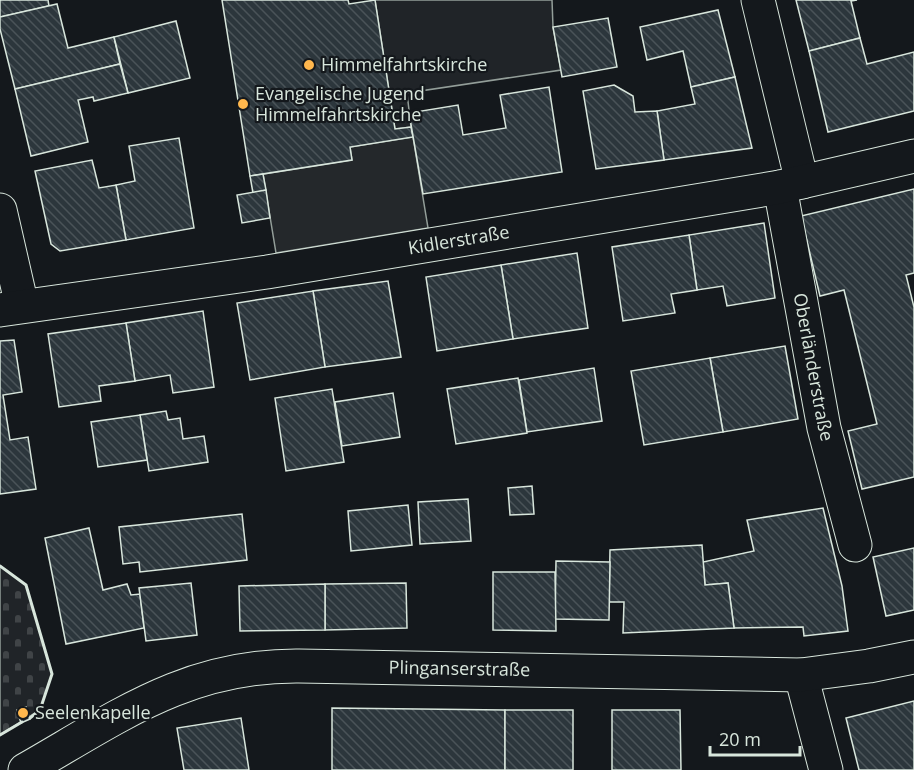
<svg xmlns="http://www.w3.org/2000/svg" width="914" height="770" font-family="'Open Sans',sans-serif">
	<defs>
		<pattern id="cemetery-stones" width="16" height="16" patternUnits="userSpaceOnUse" patternTransform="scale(1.5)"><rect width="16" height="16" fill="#202428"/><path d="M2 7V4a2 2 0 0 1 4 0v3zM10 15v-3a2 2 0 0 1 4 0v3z" fill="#404447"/></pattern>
		<pattern id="building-back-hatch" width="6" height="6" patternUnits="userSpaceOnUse" patternTransform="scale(1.5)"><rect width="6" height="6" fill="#2c363c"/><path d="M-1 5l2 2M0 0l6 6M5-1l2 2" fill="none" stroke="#4a5358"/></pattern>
	</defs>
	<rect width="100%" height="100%" fill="#14181c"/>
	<path fill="url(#cemetery-stones)" stroke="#939e99" stroke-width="1.5" d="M0,566L26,585L52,674L40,710L0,735Z"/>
	<path fill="#202428" stroke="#939e99" stroke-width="1.5" d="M375,0H552L553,27L561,70L407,93L411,127L395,129Z"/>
	<path fill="#24282b" stroke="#939e99" stroke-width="1.5" d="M413,137L428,228L276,253L263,174L352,160L350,147Z"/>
	<g fill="url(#building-back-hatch)" stroke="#d8e6dc" stroke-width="1.5">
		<path d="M0,0H48L49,6L0,17Z"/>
		<path d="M222,0H348L349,4L375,0L395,129L411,127L413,137L350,147L352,160L250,176Z"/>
		<path d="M796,0H857L851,1L860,38L809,51Z"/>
		<path d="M57,4L68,48L114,37L120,64L15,89L0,29V17Z"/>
		<path d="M718,10L735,77L691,87L683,51L647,60L640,27Z"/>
		<path d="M608,18L617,67L562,77L553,27Z"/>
		<path d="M176,21L190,78L128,93L114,37Z"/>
		<path d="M860,38L867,64L914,52V111L828,132L809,51Z"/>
		<path d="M120,64L128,93L94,101L93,97L78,100L88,142L31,156L15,89Z"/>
		<path d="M735,77L752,148L664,160L657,111L695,104L691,87Z"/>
		<path d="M614,85L633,96L635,112L657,111L664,160L596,169L583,91Z"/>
		<path d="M549,87L562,172L423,194L409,113L458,105L463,135L506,128L500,95Z"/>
		<path d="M179,138L194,228L126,240L116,185L135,181L129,146Z"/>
		<path d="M92,160L99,188L116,185L126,240L60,251L51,244L35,171Z"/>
		<path d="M263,174L266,190L253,193L250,176Z"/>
		<path d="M914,189V273L906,275L914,307V477L862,489L848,431L877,424L844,290L820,296L801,216Z"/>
		<path d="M266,190L270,218L242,223L237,195Z"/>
		<path d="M764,223L775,298L727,306L723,286L697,290L689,235Z"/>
		<path d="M689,235L697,290L671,294L675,313L623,321L612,247Z"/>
		<path d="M577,253L588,328L513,339L501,265Z"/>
		<path d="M501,265L513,339L437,351L426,277Z"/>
		<path d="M388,281L401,357L325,367L313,291Z"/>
		<path d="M313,291L325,367L250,380L237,303Z"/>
		<path d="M203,311L214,387L173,393L170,375L135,381L126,323Z"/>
		<path d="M126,323L135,381L99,386L101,401L59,407L48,334Z"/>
		<path d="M14,340L22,392L3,395L10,440L28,437L36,489L0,494V341Z"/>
		<path d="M785,346L798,419L723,432L710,358Z"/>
		<path d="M710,358L723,432L644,445L631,371Z"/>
		<path d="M594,368L602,421L527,432L519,380Z"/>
		<path d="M518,378L527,433L456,444L447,389Z"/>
		<path d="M332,389L344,462L286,471L275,398Z"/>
		<path d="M393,393L400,437L342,446L335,402Z"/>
		<path d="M166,411L168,420L180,418L183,439L204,436L208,462L149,471L140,415Z"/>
		<path d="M140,415L147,460L98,467L91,422Z"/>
		<path d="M532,486L534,514L510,515L508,488Z"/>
		<path d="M468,499L471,541L420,544L418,502Z"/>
		<path d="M408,505L412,545L351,551L348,511Z"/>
		<path d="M823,508L842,586L848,631L804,636L803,627L734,628L728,583L705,585L703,562L754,551L747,520Z"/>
		<path d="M242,514L247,560L140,572L139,562L123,564L119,527Z"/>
		<path d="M89,528L103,590L127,584L131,595L140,594L144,628L66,644L45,538Z"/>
		<path d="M702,545L705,585L728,583L734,628L623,633L624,602H609L610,550Z"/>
		<path d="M914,548V610L886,616L873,557Z"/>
		<path d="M556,561L610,562L609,620L555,619Z"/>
		<path d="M493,572H555L556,631L493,630Z"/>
		<path d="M191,583L197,635L146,641L139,588Z"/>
		<path d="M406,583L407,628L325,630V584Z"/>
		<path d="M325,584V630L240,631L239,586Z"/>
		<path d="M914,701V770H859L846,718Z"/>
		<path d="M26,707L30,719L21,723L17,710Z"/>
		<path d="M332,708L505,710V770H332Z"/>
		<rect x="505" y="710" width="68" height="60"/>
		<path d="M612,710H680L681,770H612Z"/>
		<path d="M241,718L249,770H184L177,728Z"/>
	</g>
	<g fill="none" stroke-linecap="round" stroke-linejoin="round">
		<defs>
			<g id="minor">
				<path d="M758,0L802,182"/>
				<path id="s1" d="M780,187L824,428L855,545"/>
				<path d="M0,210L22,306"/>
				<path id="s2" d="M0,310L267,272L780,187L914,156"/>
				<path d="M801,675L826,770"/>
			</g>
			<g id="major">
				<path id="s3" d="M25,770C118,717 187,665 299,666L801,675L869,666L914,657"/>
			</g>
		</defs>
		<use href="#minor" stroke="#d8e6dc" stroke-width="35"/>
		<use href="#major" stroke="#d8e6dc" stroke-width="35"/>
		<use href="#minor" stroke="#14181c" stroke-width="33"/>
		<use href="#major" stroke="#14181c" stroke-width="33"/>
		<g stroke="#d8e6dc" stroke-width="3">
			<path d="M0,566L26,585L52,674L40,710L30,718"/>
			<path d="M0,735L22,722"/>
		</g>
	</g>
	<g fill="#ffb74d" stroke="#14181c" stroke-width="2">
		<circle cx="309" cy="65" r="6"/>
		<circle cx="243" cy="104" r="6"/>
		<circle cx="23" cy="713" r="6"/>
	</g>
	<g text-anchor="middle" stroke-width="4.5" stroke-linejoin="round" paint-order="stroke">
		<g font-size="18" fill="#d8e6dc" stroke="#14181c" text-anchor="start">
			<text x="321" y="71">Himmelfahrtskirche</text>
			<text x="255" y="100">Evangelische Jugend<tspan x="255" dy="21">Himmelfahrtskirche</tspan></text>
			<text x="35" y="719">Seelenkapelle</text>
		</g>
		<g font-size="18" fill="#d8e6dc" stroke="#14181c">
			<text dy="6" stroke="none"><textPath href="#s2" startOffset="464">Kidlerstraße</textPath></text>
			<text dy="6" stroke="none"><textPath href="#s1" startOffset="183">Oberländerstraße</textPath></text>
			<text dy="6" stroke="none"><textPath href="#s3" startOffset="458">Plinganserstraße</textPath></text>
		</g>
	</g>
	<path d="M710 746v9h90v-9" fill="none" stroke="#d8e6dc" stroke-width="3"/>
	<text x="719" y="746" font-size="18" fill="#d8e6dc" stroke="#14181c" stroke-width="4.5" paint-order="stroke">20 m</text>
</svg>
